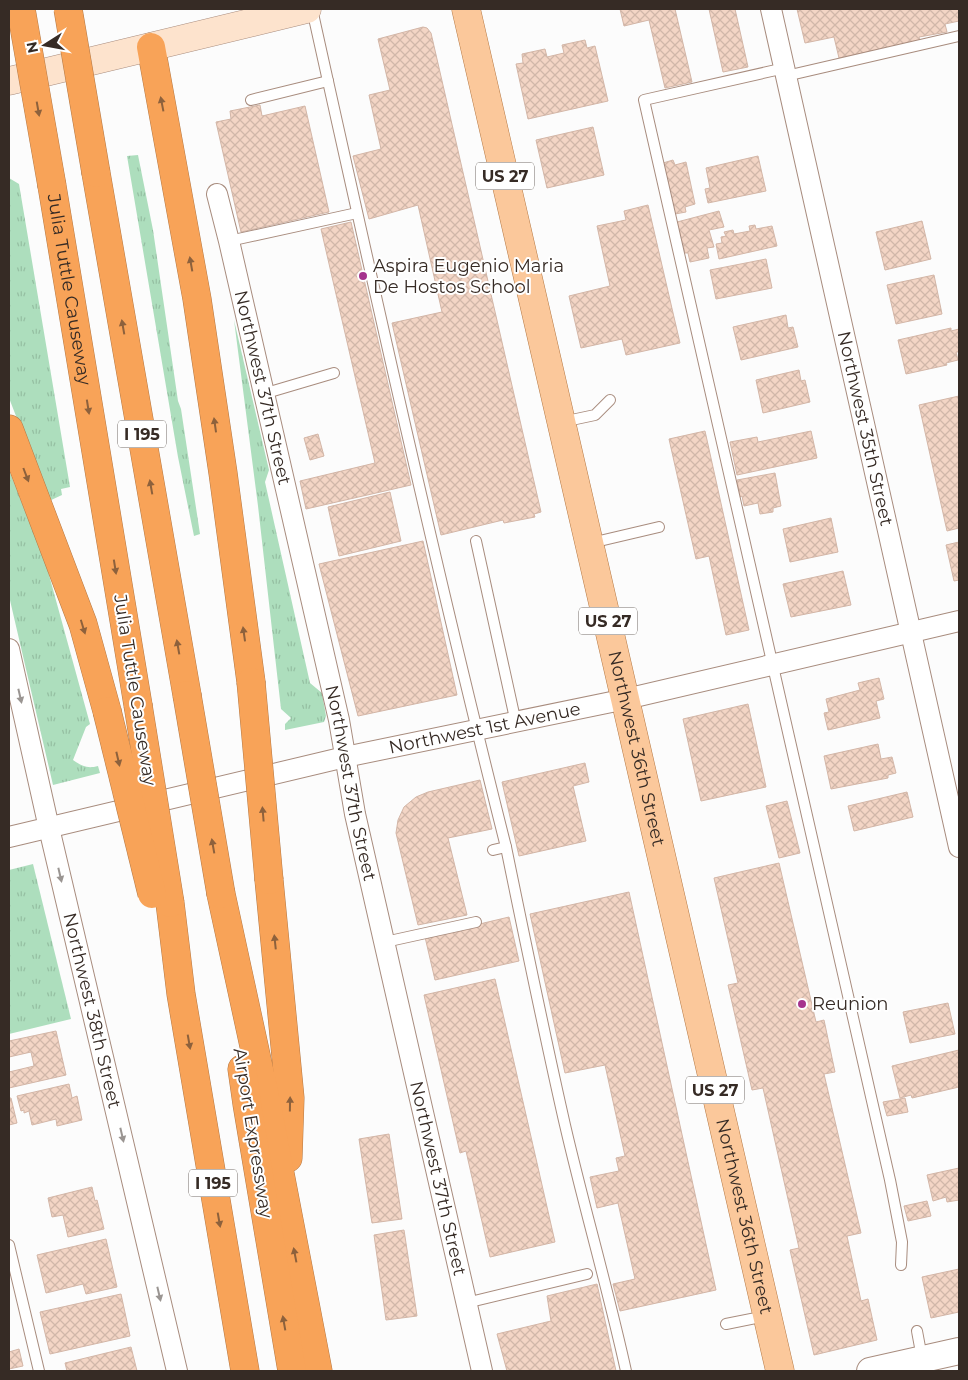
<svg xmlns="http://www.w3.org/2000/svg" width="968" height="1380" font-family="Montserrat,sans-serif">
	<defs>
		<pattern id="grass-tufts" width="24" height="20" patternUnits="userSpaceOnUse" patternTransform="scale(1.25)"><rect width="24" height="20" fill="#addebd"/><path d="M3 7l-1-3M5 7V3M7 7l1-3M15 17l-1-3M17 17v-4M19 17l1-3" fill="none" stroke="#95bfa2"/></pattern>
		<pattern id="building-cross-hatch" width="8" height="8" patternUnits="userSpaceOnUse" patternTransform="scale(1.25)"><rect width="8" height="8" fill="#f3d5c5"/><path d="M0 0l8 8M0 8l8-8" fill="none" stroke="#d1b7a9"/></pattern>
	</defs>
	<rect width="100%" height="100%" fill="#fcfcfc"/>
	<g fill="url(#grass-tufts)">
		<path d="M138,155L153,230L178,401L181,409L200,534L194,536L178,457L127,156Z"/>
		<path d="M9,178L19,184L70,487L61,489L62,495L49,501L9,398Z"/>
		<path d="M234,320L269,470L265,482L310,683L322,693L326,716L324,722L285,730V724L291,718L281,709L258,506Z"/>
		<path d="M9,470L46,564L90,724L86,727L73,760C82,766 87,769 98,766L100,773L53,785L9,596Z"/>
		<path d="M33,864L71,1019L9,1034V870Z"/>
	</g>
	<g fill="url(#building-cross-hatch)" stroke="#d3b6a7">
		<path d="M620,9H675L692,82L665,88L649,20L624,26Z"/>
		<path d="M709,9H735L748,67L723,72Z"/>
		<path d="M797,9H959V21L945,24L947,32L919,37L920,41L839,58L834,37L805,43Z"/>
		<path d="M423,27L427,28L431,33L541,512L534,514L535,517L504,523L503,520L441,535L392,323L442,312L418,205L369,219L353,156L381,149L369,95L390,90L378,39Z"/>
		<path d="M585,40L587,48L595,46L608,101L528,119L516,64L523,63L522,54L545,49L547,57L564,53L562,45Z"/>
		<path d="M260,105L262,116L305,106L329,212L241,232L216,122L231,119L230,111Z"/>
		<path d="M593,127L604,175L547,188L536,140Z"/>
		<path d="M758,156L766,191L708,203L705,189L710,188L706,168Z"/>
		<path d="M673,160L675,165L686,162L695,204L685,207L686,212L675,214L663,163Z"/>
		<path d="M648,205L680,343L626,355L622,339L581,348L569,296L610,286L597,226L626,220L624,211Z"/>
		<path d="M719,211L724,227L709,230L714,247L707,248L709,258L690,262L688,253H685L677,222Z"/>
		<path d="M922,221L931,259L885,270L876,232Z"/>
		<path d="M351,222L411,485L306,509L300,481L375,463L321,229Z"/>
		<path d="M755,225L756,229L772,226L777,246L719,259L716,244L722,243L721,237L726,236L724,232L733,230L734,234L750,231L749,226Z"/>
		<path d="M766,259L772,288L716,299L710,270Z"/>
		<path d="M934,275L942,314L896,324L887,285Z"/>
		<path d="M786,315L788,328L793,327L798,347L741,360L733,327Z"/>
		<path d="M951,328V331L959,329V352H956L958,360L946,363L947,365L906,374L898,340Z"/>
		<path d="M799,370L801,381L805,380L810,402L763,413L756,380Z"/>
		<path d="M959,396V528L947,531L919,405Z"/>
		<path d="M705,431L749,630L726,635L709,556L696,559L669,439Z"/>
		<path d="M811,431L817,458L737,475L730,442L757,437L758,442Z"/>
		<path d="M318,434L324,456L310,460L304,438Z"/>
		<path d="M775,473L781,506L773,508V512L760,514L758,503L744,506L742,496L740,497L737,480Z"/>
		<path d="M390,492L401,541L339,556L328,507Z"/>
		<path d="M831,518L838,552L790,562L783,529Z"/>
		<path d="M423,541L457,695L358,716L319,564Z"/>
		<path d="M959,542V580L954,581L946,545Z"/>
		<path d="M843,571L851,605L791,617L783,584Z"/>
		<path d="M879,678L884,699L876,701L880,718L828,730L824,713L829,712L826,699L860,690L858,683Z"/>
		<path d="M748,704L766,787L701,801L683,719Z"/>
		<path d="M878,744L881,759L892,757L896,773L888,775V778L831,789L824,756Z"/>
		<path d="M585,763L589,782L573,786L586,841L519,856L502,782Z"/>
		<path d="M480,780L492,829L448,838L467,915L418,925L396,833L398,820L404,807L416,797L428,792Z"/>
		<path d="M907,792L913,817L854,831L848,806Z"/>
		<path d="M787,801L800,853L779,858L766,806Z"/>
		<path d="M779,863L816,1022L824,1020L835,1072L824,1074L861,1233L847,1236L861,1301L868,1299L877,1340L814,1355L790,1250L799,1248L763,1088L752,1090L728,985L738,983L714,878Z"/>
		<path d="M629,892L716,1290L620,1311L613,1284L635,1279L618,1203L597,1208L590,1177L619,1171L616,1158L625,1156L605,1065L565,1073L530,914Z"/>
		<path d="M509,917L519,961L435,980L425,937Z"/>
		<path d="M495,979L555,1242L490,1257L466,1151L460,1153L424,995Z"/>
		<path d="M948,1003L955,1034L910,1043L903,1012Z"/>
		<path d="M56,1031L66,1075L9,1088V1072L34,1066L31,1052L9,1057V1041Z"/>
		<path d="M959,1050V1087L912,1098L911,1095L900,1098L892,1066Z"/>
		<path d="M69,1084L72,1098L77,1096L82,1120L57,1126L56,1119L32,1125L29,1111L24,1113V1110L21,1111L17,1096Z"/>
		<path d="M9,1098H11L17,1123L9,1125Z"/>
		<path d="M905,1098L908,1112L887,1116L883,1102Z"/>
		<path d="M389,1134L402,1219L372,1223L359,1139Z"/>
		<path d="M959,1168V1200L947,1202L946,1197L933,1201L927,1175Z"/>
		<path d="M92,1187L95,1201L97,1200L104,1229L68,1237L63,1215L52,1217L48,1198Z"/>
		<path d="M927,1201L931,1216L908,1221L904,1206Z"/>
		<path d="M404,1230L417,1316L386,1320L374,1235Z"/>
		<path d="M106,1239L117,1287L86,1294L83,1284L46,1293L37,1255Z"/>
		<path d="M959,1269V1312L931,1318L922,1277Z"/>
		<path d="M597,1284L616,1371H507L497,1334L551,1321L547,1296Z"/>
		<path d="M121,1294L130,1336L50,1354L40,1312Z"/>
		<path d="M131,1347L137,1371H67L65,1363Z"/>
		<path d="M19,1349L23,1366L9,1369V1352Z"/>
	</g>
	<g fill="none" stroke-linecap="round" stroke-linejoin="round">
		<defs>
			<g id="service">
				<path d="M312,9C374,289 436,569 506,847L493,850"/>
				<path d="M785,68L644,100L890,1180L902,1242L901,1265"/>
				<path d="M786,76L959,36"/>
				<path d="M251,100L328,81"/>
				<path d="M229,241L357,213"/>
				<path d="M263,394L334,373"/>
				<path d="M562,422L595,415L610,400"/>
				<path d="M476,541L516,723"/>
				<path d="M591,543L659,527"/>
				<path d="M506,847C525,940 544,1033 565,1125C584,1207 608,1289 626,1371"/>
				<path d="M385,942L476,922"/>
				<path d="M9,1245L39,1371"/>
				<path d="M466,1303L587,1274"/>
				<path d="M726,1324L766,1316"/>
				<path d="M917,1331L922,1358"/>
			</g>
			<g id="minor">
				<path id="s1" d="M771,9L959,847"/>
				<path id="s2" d="M217,194L229,241L339,720L355,814L482,1371"/>
				<path id="s3" d="M9,649L49,828L177,1371"/>
				<path id="s4" d="M9,837L345,757L626,699L959,621"/>
			</g>
			<path id="tertiary" d="M870,1371L959,1351"/>
			<path id="secondary" d="M9,81L307,9"/>
			<g id="primary">
				<path id="s5" d="M466,9L780,1371"/>
			</g>
			<g id="motorway">
				<path d="M151,47L197,299L223,473L251,682"/>
				<path d="M96,173L187,695"/>
				<path id="s6" d="M52,186L138,705"/>
				<path d="M9,429L83,624L107,711"/>
				<path d="M269,880L290,1098L288,1158"/>
				<path d="M221,894L267,1106L318,1371"/>
				<path d="M170,903L181,994L245,1371"/>
				<path d="M242,1069L247,1104L292,1371"/>
			</g>
		</defs>
		<use href="#service" stroke="#a88c7e" stroke-width="12"/>
		<use href="#minor" stroke="#a88c7e" stroke-width="22"/>
		<use href="#tertiary" stroke="#a88c7e" stroke-width="28"/>
		<use href="#secondary" stroke="#a88c7e" stroke-width="29"/>
		<use href="#primary" stroke="#b47946" stroke-width="29"/>
		<use href="#motorway" stroke="#b47946" stroke-width="29"/>
		<use href="#service" stroke="#fff" stroke-width="10"/>
		<use href="#minor" stroke="#fff" stroke-width="20"/>
		<use href="#tertiary" stroke="#fff" stroke-width="26"/>
		<use href="#secondary" stroke="#fde3cd" stroke-width="28"/>
		<use href="#primary" stroke="#fbc89b" stroke-width="28"/>
		<use href="#motorway" stroke="#f8a358" stroke-width="28"/>
		<defs>
			<g id="motorway-bridge">
				<path d="M21,9L52,186"/>
				<path d="M68,9L96,173"/>
				<path d="M251,682L269,880"/>
				<path d="M187,695L221,894"/>
				<path d="M138,705L170,903"/>
				<path d="M107,711L152,894"/>
			</g>
		</defs>
		<use href="#motorway-bridge" stroke="#b47946" stroke-width="29" stroke-linecap="butt"/>
		<use href="#motorway-bridge" stroke="#f8a358" stroke-width="28"/>
	</g>
	<defs><path id="oneway-solid" d="M-6-.8H1V-3.2L6.5 0L1 3.2V.8H-6Z" transform="scale(1.25)"/></defs>
	<g fill="#8d613c">
		<use href="#oneway-solid" transform="translate(162 104) rotate(-101)"/>
		<use href="#oneway-solid" transform="translate(38 109) rotate(80)"/>
		<use href="#oneway-solid" transform="translate(191 264) rotate(-100)"/>
		<use href="#oneway-solid" transform="translate(123 327) rotate(-100)"/>
		<use href="#oneway-solid" transform="translate(88 407) rotate(81)"/>
		<use href="#oneway-solid" transform="translate(215 425) rotate(-98)"/>
		<use href="#oneway-solid" transform="translate(26 475) rotate(69)"/>
		<use href="#oneway-solid" transform="translate(151 487) rotate(-100)"/>
		<use href="#oneway-solid" transform="translate(115 567) rotate(81)"/>
		<use href="#oneway-solid" transform="translate(83 627) rotate(73)"/>
		<use href="#oneway-solid" transform="translate(244 634) rotate(-98)"/>
		<use href="#oneway-solid" transform="translate(178 647) rotate(-100)"/>
		<use href="#oneway-solid" transform="translate(118 759) rotate(77)"/>
		<use href="#oneway-solid" transform="translate(263 814) rotate(-95)"/>
		<use href="#oneway-solid" transform="translate(213 846) rotate(-100)"/>
		<use href="#oneway-solid" transform="translate(275 942) rotate(-96)"/>
		<use href="#oneway-solid" transform="translate(189 1042) rotate(80)"/>
		<use href="#oneway-solid" transform="translate(290 1104) rotate(-89)"/>
		<use href="#oneway-solid" transform="translate(219 1220) rotate(80)"/>
		<use href="#oneway-solid" transform="translate(295 1255) rotate(-101)"/>
		<use href="#oneway-solid" transform="translate(284 1323) rotate(-100)"/>
	</g>
	<g fill="#9a9592">
		<use href="#oneway-solid" transform="translate(20 696) rotate(77)"/>
		<use href="#oneway-solid" transform="translate(60 875) rotate(77)"/>
		<use href="#oneway-solid" transform="translate(122 1135) rotate(77)"/>
		<use href="#oneway-solid" transform="translate(159 1294) rotate(77)"/>
	</g>
	<g fill="#a5338e" stroke="#fff" stroke-width="2">
		<circle cx="363" cy="276" r="5"/>
		<circle cx="802" cy="1004" r="5"/>
	</g>
	<g text-anchor="middle" stroke-width="4" stroke-linejoin="round" paint-order="stroke">
		<g fill="#fff" stroke="#726b66" stroke-width="1">
			<rect x="476" y="162.5" width="58" height="27" rx="4"/>
			<rect x="118" y="420.5" width="48" height="27" rx="4"/>
			<rect x="579" y="607.5" width="58" height="27" rx="4"/>
			<rect x="686" y="1076.5" width="58" height="27" rx="4"/>
			<rect x="189" y="1169.5" width="48" height="27" rx="4"/>
		</g>
		<g font-size="16" font-weight="bold" fill="#362b25">
			<text x="505" y="182">US 27</text>
			<text x="142" y="440">I 195</text>
			<text x="608" y="627">US 27</text>
			<text x="715" y="1096">US 27</text>
			<text x="213" y="1189">I 195</text>
		</g>
		<g font-size="18" fill="#362b25" stroke="#fff" text-anchor="start">
			<text x="373" y="272">Aspira Eugenio Maria<tspan x="373" dy="21">De Hostos School</tspan></text>
			<text x="812" y="1010">Reunion</text>
		</g>
		<g font-size="18" fill="#362b25" stroke="#fff">
			<text dy="6" stroke="none"><textPath href="#s6" startOffset="105">Julia Tuttle Causeway</textPath></text>
			<text dy="6" stroke="none"><textPath href="#s2" startOffset="199">Northwest 37th Street</textPath></text>
			<text dy="6" stroke="none"><textPath href="#s1" startOffset="430">Northwest 35th Street</textPath></text>
			<text transform="translate(135 690) rotate(81)" y="6">Julia Tuttle Causeway</text>
			<text dy="6" stroke="none"><textPath href="#s4" startOffset="488">Northwest 1st Avenue</textPath></text>
			<text dy="6" stroke="none"><textPath href="#s5" startOffset="759">Northwest 36th Street</textPath></text>
			<text dy="6" stroke="none"><textPath href="#s2" startOffset="604">Northwest 37th Street</textPath></text>
			<text dy="6" stroke="none"><textPath href="#s3" startOffset="371">Northwest 38th Street</textPath></text>
			<text transform="translate(253 1133) rotate(81)" y="6">Airport Expressway</text>
			<text dy="6" stroke="none"><textPath href="#s2" startOffset="1009">Northwest 37th Street</textPath></text>
			<text dy="6" stroke="none"><textPath href="#s5" startOffset="1239">Northwest 36th Street</textPath></text>
		</g>
	</g>
	<rect width="968" height="1380" fill="none" stroke="#362b25" stroke-width="20"/>
	<g transform="translate(45 45) rotate(259)" stroke="#ffffff" stroke-width="4" paint-order="stroke">
	<path d="M0-4L9 19L0 12L-9 19Z" fill="#362b25"/>
	<text y="-8" font-size="14" font-weight="bold" text-anchor="middle" fill="#362b25">N</text>
	</g>
</svg>
